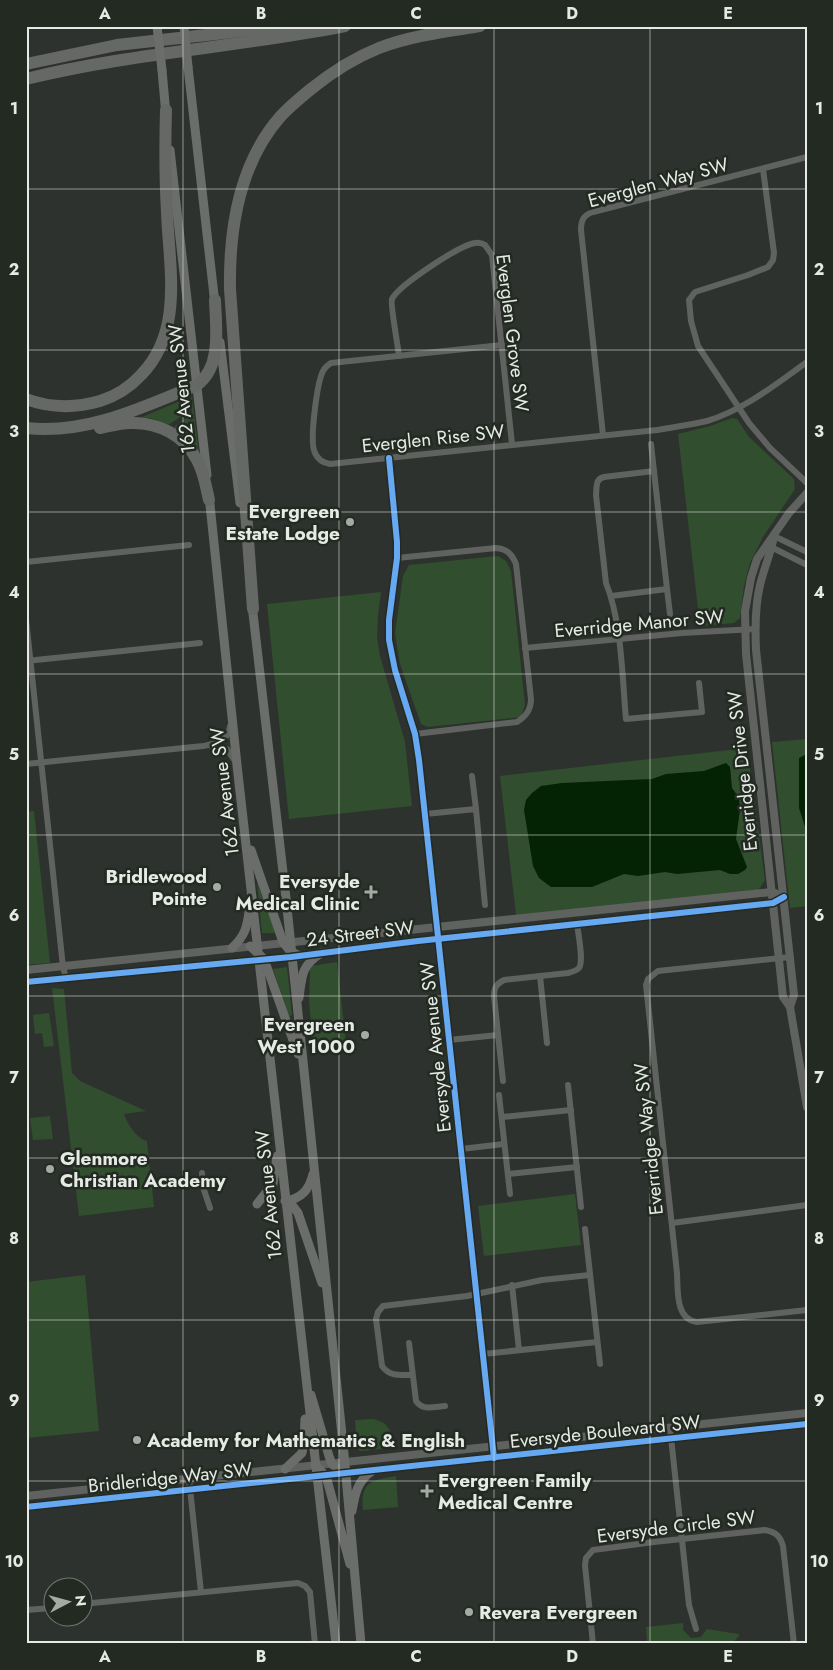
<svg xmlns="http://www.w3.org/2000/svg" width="833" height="1670" font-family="Jost,sans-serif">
	<rect width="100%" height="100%" fill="#2e322e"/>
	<g fill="#314e2e">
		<path d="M191,397H192L199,453L174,428L175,426L192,414Z"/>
		<path d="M185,399L188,412L168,425L154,419L142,417Z"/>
		<path d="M732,418L737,419L749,437L794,479L795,489L763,537L750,563L744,586L740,618L734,623L700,626L678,434L710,426Z"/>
		<path d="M498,556L506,561L511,571L525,705L521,717L428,727L421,724L400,664L395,633L403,576L409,565Z"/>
		<path d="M381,592L378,615L377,637L380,656L405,742L412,806L289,819L267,604Z"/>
		<path d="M807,739V906L790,908L772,742Z"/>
		<path d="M747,748L765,880L760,888L755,891L516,915L500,776Z"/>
		<path d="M34,811L50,963L26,965V812Z"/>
		<path d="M257,882L275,931L274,933H262Z"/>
		<path d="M337,962L346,1043L314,1046L309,1003L310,970L312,966Z"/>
		<path d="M287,967L292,1015L289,1016L273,969Z"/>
		<path d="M52,988L64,989L72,1073L80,1081L146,1111L124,1114C128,1125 136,1138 147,1141L154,1207L79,1216Z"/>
		<path d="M49,1013L54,1046L44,1047L42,1033L35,1034L33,1015Z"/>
		<path d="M50,1116L53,1139L33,1140L30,1118Z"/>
		<path d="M575,1194L581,1245L484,1256L478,1206Z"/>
		<path d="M85,1275L99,1431L26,1438V1282Z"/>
		<path d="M372,1419C389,1421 392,1433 394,1447L364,1451H360L357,1448L355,1420Z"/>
		<path d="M396,1476L398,1507L363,1510C360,1482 371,1480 396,1476Z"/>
		<path d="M683,1623V1630L691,1638L701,1637L707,1629L739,1634V1636L732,1644H647L646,1627Z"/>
	</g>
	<g fill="#042204">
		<path d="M807,754V833L799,808V758Z"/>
		<path d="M726,763L730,767L732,788L739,798L740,809L736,839L747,867L745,870L738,874H730L720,870L677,874L665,872L638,876L624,874L592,887H551L539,878L533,866L524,810L526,800L532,793L541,786L562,783L652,779L666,774L704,771Z"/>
	</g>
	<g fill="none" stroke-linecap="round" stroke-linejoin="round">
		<g stroke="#606260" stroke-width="6">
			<path d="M763,169L774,253L773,260L768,267L748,275L695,292L689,300L691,321L698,346L749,423L770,448L807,483"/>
			<path d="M502,345L331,363C328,365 325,367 323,371C317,383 309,442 315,453C318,460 324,463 330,464L657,430C673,427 691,425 707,421C744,410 776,384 807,362"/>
			<path d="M399,356C398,346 390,304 392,299C399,285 460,245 475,243C479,242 482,243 485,245L492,255L512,444"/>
			<path d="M603,435L581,230C581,221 583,215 593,212L807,157"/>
			<path d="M389,458L397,542V558L389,620V640L395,670L415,734L419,760L494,1458"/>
			<path d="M654,471L604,477C595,479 597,487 596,495L606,583C622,623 622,676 626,719L702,712L699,683"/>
			<path d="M774,536L807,552"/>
			<path d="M769,546L807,565"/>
			<path d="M397,558L496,548C507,549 512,554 516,564L531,699C531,710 526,716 517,722L415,734"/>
			<path d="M26,562L189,545"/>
			<path d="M667,589L670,614"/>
			<path d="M611,596L667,589L651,444"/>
			<path d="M26,619L63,967L66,978"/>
			<path d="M525,648L682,633L755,629"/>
			<path d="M26,661L200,643"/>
			<path d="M212,747L227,749L235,761"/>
			<path d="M26,764L203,746C217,743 228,742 230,726"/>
			<path d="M472,776L476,809"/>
			<path d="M425,814L476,809L485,905"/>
			<path d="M790,957L658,971L648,979L646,985L677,1273C678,1289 675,1320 697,1322L807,1310"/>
			<path d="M540,976L547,1043"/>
			<path d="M449,1040L498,1035"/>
			<path d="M503,1081L494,996C494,988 496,984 504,980L568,973C572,972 576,971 579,968C584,961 578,933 577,924"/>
			<path d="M568,1085L581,1207"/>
			<path d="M499,1095L510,1194"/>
			<path d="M502,1117L571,1110"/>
			<path d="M461,1149L504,1144"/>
			<path d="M202,1173L203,1187L210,1208"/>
			<path d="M508,1174L577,1167"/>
			<path d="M672,1223L807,1205"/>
			<path d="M585,1229L600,1364"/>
			<path d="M512,1285L519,1350"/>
			<path d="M409,1343L416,1401C423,1411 433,1407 445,1406"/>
			<path d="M483,1354L597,1342"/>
			<path d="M412,1375C400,1375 390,1377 382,1366L376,1319L378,1312L383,1306L467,1296L542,1280L590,1275"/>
			<path d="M670,1428L689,1605L696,1629"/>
			<path d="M189,1479L201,1592"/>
			<path d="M82,1604L298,1583L305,1586L310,1592L315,1644"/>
			<path d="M26,1610L52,1608"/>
			<path d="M593,1644L585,1565L586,1558L593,1550L654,1542L765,1530C776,1532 780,1536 783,1546L794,1644"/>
		</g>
		<g stroke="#606260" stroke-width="8">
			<path d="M774,536C771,553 764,568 760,585C755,606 755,628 756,650L794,995L790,1007L807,1107"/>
			<path d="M26,970L772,892L784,897"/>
			<path d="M26,982L291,957L418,941L773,903L784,897"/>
			<path d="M790,1007L783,997L746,654L745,611L751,578L757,559L789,513L807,493"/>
			<path d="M26,1496L807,1413"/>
			<path d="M26,1507L807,1424"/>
		</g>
		<g stroke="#6b6d6b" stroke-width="9">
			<path d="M188,67L215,304"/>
			<path d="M162,70L166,115"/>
			<path d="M170,150L207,475"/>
			<path d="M220,342L240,503"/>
			<path d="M209,495L237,765L336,1644"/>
			<path d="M252,605L286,898L344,1454L361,1644"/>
			<path d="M251,850L283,942L290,951L300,956"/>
			<path d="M250,946L264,959L298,1054"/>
			<path d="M232,948C247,934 247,925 250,906"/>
			<path d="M299,998C302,976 301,966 321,953"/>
			<path d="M285,1201L292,1205L298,1213L322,1283"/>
			<path d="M286,1201C302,1198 309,1190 313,1174"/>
			<path d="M257,1204L273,1184L277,1156"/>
			<path d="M311,1395L329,1456L332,1464L346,1474"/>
			<path d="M315,1465L326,1476L350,1564"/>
			<path d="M285,1469L302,1453L304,1442L305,1419"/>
			<path d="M352,1511C355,1494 357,1481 372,1471"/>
		</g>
		<g stroke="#656865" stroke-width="12">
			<path d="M26,64L117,45L286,26"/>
			<path d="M26,79C131,53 239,47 345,26"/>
			<path d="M26,399C50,408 76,408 100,401C116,396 130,387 141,375C184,331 169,268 167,212C165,178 165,144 166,110"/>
			<path d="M26,428C86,435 144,407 197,385C222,367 216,328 215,300"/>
			<path d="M100,428C110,426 121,423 130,423C158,422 184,435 197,460C204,472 206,487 209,500"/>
			<path d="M253,609L230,289C229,229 239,164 280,117C289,107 300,98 311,89C332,72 354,58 379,48C409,36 448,31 480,26"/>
		</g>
		<g stroke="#6b6d6b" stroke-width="9">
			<path d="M157,26L162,70"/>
			<path d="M184,26L188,67"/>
		</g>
		<defs>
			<g id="cycleway">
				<path d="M389,458L397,542V558L389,620V640L395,670L415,734L419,760L494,1458"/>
				<path d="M26,982L291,957L418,941L773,903L784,897"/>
				<path d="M26,1507L807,1424"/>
			</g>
		</defs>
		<use href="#cycleway" stroke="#232a22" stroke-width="9"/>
		<use href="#cycleway" stroke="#66a8f1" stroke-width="6"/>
	</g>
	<path fill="none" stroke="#e5eae5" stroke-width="1" stroke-opacity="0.55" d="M183,26V1644M339,26V1644M494,26V1644M650,26V1644M26,189H807M26,350H807M26,512H807M26,674H807M26,835H807M26,996H807M26,1158H807M26,1320H807M26,1481H807"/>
	<g fill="#a5aaa5" stroke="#232a22" stroke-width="2">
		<circle cx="350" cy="522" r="5"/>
		<circle cx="217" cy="887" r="5"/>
		<path d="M368.5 884.5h5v5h5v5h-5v5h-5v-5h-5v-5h5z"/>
		<circle cx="365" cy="1035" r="5"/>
		<circle cx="50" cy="1169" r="5"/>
		<circle cx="137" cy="1440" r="5"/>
		<path d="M424.5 1483.5h5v5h5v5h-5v5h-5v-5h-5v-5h5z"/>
		<circle cx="469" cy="1612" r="5"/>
	</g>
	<g text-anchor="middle" stroke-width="5" stroke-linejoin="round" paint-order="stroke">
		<g font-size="19" fill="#e5eae5" stroke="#232a22">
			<text transform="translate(658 182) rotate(-15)" y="7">Everglen Way SW</text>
			<text transform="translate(513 333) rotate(83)" y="7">Everglen Grove SW</text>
			<text transform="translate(181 389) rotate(-96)" y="7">162 Avenue SW</text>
			<text transform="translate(433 438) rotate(-6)" y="7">Everglen Rise SW</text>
			<text transform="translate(639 623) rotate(-5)" y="7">Everridge Manor SW</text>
			<text transform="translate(742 771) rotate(-96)" y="7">Everridge Drive SW</text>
			<text transform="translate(224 792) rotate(-97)" y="7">162 Avenue SW</text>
			<text transform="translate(360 933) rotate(-7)" y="7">24 Street SW</text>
			<text transform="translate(435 1047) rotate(-96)" y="7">Eversyde Avenue SW</text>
			<text transform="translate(648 1139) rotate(-96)" y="7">Everridge Way SW</text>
			<text transform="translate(268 1195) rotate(-96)" y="7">162 Avenue SW</text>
			<text transform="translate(605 1431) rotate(-6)" y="7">Eversyde Boulevard SW</text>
			<text transform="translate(170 1477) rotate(-6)" y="7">Bridleridge Way SW</text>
			<text transform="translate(676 1526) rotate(-7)" y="7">Eversyde Circle SW</text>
		</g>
		<g font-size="19" font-weight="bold" fill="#e5eae5" stroke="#232a22" text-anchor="end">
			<text x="340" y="518">Evergreen<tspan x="340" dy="22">Estate Lodge</tspan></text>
			<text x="207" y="883">Bridlewood<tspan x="207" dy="22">Pointe</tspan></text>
			<text x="360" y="888">Eversyde<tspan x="360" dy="22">Medical Clinic</tspan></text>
			<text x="355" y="1031">Evergreen<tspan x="355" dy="22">West 1000</tspan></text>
			<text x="60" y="1165" text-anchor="start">Glenmore<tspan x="60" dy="22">Christian Academy</tspan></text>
			<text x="147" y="1447" text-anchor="start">Academy for Mathematics &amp; English</text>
			<text x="438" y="1487" text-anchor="start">Evergreen Family<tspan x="438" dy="22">Medical Centre</tspan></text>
			<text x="479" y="1619" text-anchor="start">Revera Evergreen</text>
		</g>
	</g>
	<rect width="833" height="1670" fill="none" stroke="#232a22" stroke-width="55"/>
	<g transform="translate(68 1602) rotate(84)"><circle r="24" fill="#232a22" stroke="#717770"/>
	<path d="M0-4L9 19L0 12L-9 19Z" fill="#a5aaa5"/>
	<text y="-8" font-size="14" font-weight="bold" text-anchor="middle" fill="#e5eae5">N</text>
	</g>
	<rect x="28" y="28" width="778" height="1614" fill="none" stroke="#e5eae5" stroke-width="2"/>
	<g font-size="16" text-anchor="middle" font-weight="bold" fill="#e5eae5">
		<text x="105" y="19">A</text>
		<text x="261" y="19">B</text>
		<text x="416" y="19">C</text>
		<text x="572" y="19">D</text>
		<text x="728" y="19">E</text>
		<text x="14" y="114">1</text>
		<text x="819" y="114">1</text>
		<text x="14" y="275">2</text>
		<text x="819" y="275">2</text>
		<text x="14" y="437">3</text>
		<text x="819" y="437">3</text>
		<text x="14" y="598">4</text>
		<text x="819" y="598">4</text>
		<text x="14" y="760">5</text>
		<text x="819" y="760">5</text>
		<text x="14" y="921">6</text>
		<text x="819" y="921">6</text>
		<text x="14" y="1083">7</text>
		<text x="819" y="1083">7</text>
		<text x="14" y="1244">8</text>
		<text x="819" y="1244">8</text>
		<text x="14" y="1406">9</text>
		<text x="819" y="1406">9</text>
		<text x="14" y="1567">10</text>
		<text x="819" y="1567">10</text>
		<text x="105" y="1662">A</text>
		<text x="261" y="1662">B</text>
		<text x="416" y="1662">C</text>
		<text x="572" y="1662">D</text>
		<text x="728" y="1662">E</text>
	</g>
</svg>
